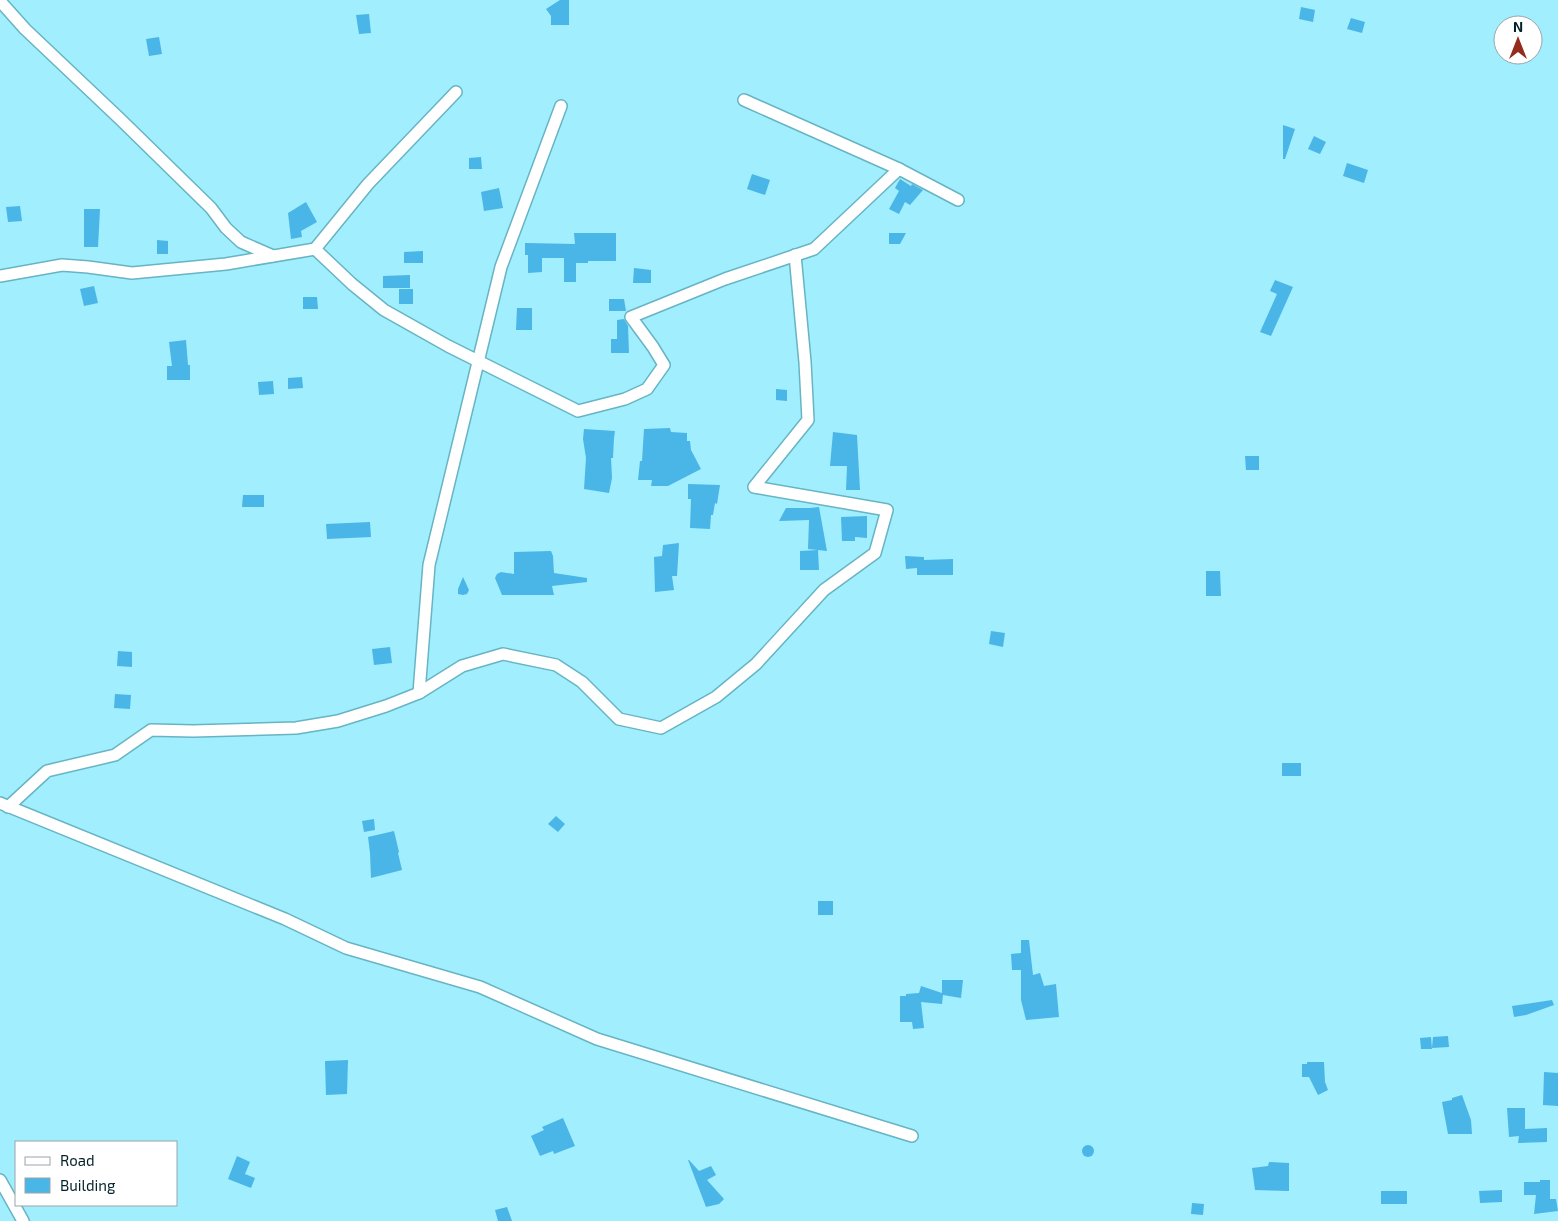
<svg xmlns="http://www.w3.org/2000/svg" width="1558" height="1221" font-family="'Exo 2',sans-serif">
	<rect width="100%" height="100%" fill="#a1eefe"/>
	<g fill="#4ab5e7">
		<path d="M560,0H569V25H551V16L546,9Z"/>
		<path d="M1301,7L1315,10L1313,22L1299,19Z"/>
		<path d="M369,14L371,33L359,34L356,15Z"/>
		<path d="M1351,18L1365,22L1362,33L1347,29Z"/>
		<path d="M159,37L162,54L149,56L146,39Z"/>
		<path d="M1283,125L1295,129L1285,159H1283Z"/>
		<path d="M1314,136L1326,142L1320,154L1308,149Z"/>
		<path d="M481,157L482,169H469V158Z"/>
		<path d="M1347,163L1368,170L1364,183L1343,176Z"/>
		<path d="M752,174L770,180L765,195L747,189Z"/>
		<path d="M900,179L911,186L912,184L923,190L910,205L905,202L899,214L889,209L899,191L895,188Z"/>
		<path d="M499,188L503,208L484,211L481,192Z"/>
		<path d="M306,202L317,222L301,231L302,237L291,239L288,213Z"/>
		<path d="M20,206L22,221L8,222L6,207Z"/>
		<path d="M84,209H100L98,247H84Z"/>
		<path d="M574,233H616V261H588V263H576V282H564V258H542V272L528,273V255H525V243L575,244Z"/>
		<path d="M889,233H906L900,244H889Z"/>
		<path d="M157,240L168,241V254H157Z"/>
		<path d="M423,251V263H404V252Z"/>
		<path d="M634,268L651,270V283H633Z"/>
		<path d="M410,275V288H383V276Z"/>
		<path d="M1275,280L1293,287L1271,336L1260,332L1277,294L1270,291Z"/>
		<path d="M94,286L98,303L84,306L80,289Z"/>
		<rect x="399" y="289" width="14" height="15"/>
		<path d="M303,297H317L318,309H303Z"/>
		<path d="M609,299H624L626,311H609Z"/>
		<path d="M517,308H532V330H516Z"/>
		<path d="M624,319L628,326L629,353H611V339H617V320Z"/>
		<path d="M186,340L188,365H190V380H167V366H172L169,342Z"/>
		<path d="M302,377L303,388L288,389V378Z"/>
		<path d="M273,381L274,394L259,395L258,382Z"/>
		<path d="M776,389L787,390V401L776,400Z"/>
		<path d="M670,428L671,432L687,433V441H690L691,450L701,469L668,486H651L652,480H638L640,461H642L644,429Z"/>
		<path d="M584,429L615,431L614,438L613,458H611L612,478L609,493L584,489L586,458L583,439Z"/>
		<path d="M833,432L857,435L860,490H846L847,466H830Z"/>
		<path d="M1245,456H1259V470H1246Z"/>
		<path d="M688,484L720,485L717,504L715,503L713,515H711L710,529L690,528L691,499H688Z"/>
		<path d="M243,495H264V507H242Z"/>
		<path d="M819,507L827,551L808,549L809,520L779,521L786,508H810Z"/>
		<path d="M867,516V538L855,537V541H842L841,517Z"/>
		<path d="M370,522L371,537L327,539L326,524Z"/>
		<path d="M679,543L677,576H672L674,590L655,592L654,557L662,556L663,545Z"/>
		<path d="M818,550L819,570H800V551Z"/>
		<path d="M551,551L553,556L554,573L587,578V582L552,586L554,595H502L495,578L497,574L501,572L514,574V552Z"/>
		<path d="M905,556L924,557V560L953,559V575H917V568L906,569Z"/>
		<path d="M1206,571H1220L1221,596H1206Z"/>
		<path d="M463,577L469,590L467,594L463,595L458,594V589Z"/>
		<path d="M991,631L1005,633L1003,647L989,644Z"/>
		<path d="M390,647L392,663L374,665L372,649Z"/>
		<path d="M118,651L132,652V667L117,666Z"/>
		<path d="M115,694L131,695L130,709L114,708Z"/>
		<rect x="1282" y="763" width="19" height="13"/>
		<path d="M556,816L565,824L558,832L548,824Z"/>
		<path d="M374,819L375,830L364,832L362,821Z"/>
		<path d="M394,831L399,852L398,853L402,870L371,878L370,853L368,837Z"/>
		<rect x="818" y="901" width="15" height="14"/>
		<path d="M1021,940H1029L1033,975L1040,973L1044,986L1056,984L1059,1017L1026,1020L1021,1000V970H1012L1011,954L1021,953Z"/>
		<path d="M942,980H963L961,998L943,995L942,1004L921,1002L924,1028L913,1029L912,1022H900V996H906V994L919,993L921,986L942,993Z"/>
		<path d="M1552,1000L1554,1005L1526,1015L1514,1017L1512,1006Z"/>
		<path d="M1448,1036L1449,1047L1432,1048L1433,1037Z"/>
		<path d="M1431,1037L1432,1049H1421L1420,1038Z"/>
		<path d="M348,1060L347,1094L326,1095L325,1061Z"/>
		<path d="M1307,1062H1324L1325,1082L1328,1090L1318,1095L1309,1077H1302V1064H1307Z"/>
		<path d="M1544,1072L1558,1073V1106L1543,1105Z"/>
		<path d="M1462,1095L1471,1120L1472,1134H1448L1442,1102L1452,1100V1098Z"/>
		<path d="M1507,1108H1525V1129L1547,1128V1142L1518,1143L1519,1136L1509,1137Z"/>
		<path d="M563,1118L575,1146L554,1154L553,1151L540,1156L531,1136L544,1130L542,1127Z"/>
		<circle cx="1088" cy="1151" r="6"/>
		<path d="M237,1156L250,1162L245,1174L255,1178L251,1188L228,1179Z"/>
		<path d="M688,1160H689L699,1171L711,1166L716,1175L707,1180L724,1199L719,1204L706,1207Z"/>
		<path d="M1269,1162L1289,1163V1191L1255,1190L1252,1168L1268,1166Z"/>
		<path d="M1540,1180H1550V1199H1556L1558,1211L1534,1214L1536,1195H1524V1182H1540Z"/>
		<path d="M1502,1190V1202L1480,1203L1479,1191Z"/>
		<rect x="1381" y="1191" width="26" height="13"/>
		<path d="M1192,1203L1204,1204L1203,1215L1191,1214Z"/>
		<path d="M507,1207L512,1221H498L495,1210Z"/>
	</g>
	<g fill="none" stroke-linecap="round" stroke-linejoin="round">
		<defs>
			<g id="minor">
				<path d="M0,1L25,29L120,119L211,208L226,228L241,242L273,256"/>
				<path d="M899,169L958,200"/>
				<path d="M315,249L352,284L384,310L448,346L578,411L625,399L647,389L664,365L653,347L631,317L725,279L814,249L899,169L744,100"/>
				<path d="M0,276L62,265L88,267L132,273L226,264L315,249L368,184L456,92"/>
				<path d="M419,693L429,565L501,267L561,106"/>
				<path d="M0,803L285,919L346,948L480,987L597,1039L912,1136"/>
				<path d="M8,807L47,771L115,755L151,730L193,731L296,728L338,721L386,706L419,693L462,666L503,654L556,665L582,682L619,719L661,728L716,697L756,664L824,590L875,553L887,510L754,487L808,420L805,362L795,255"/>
				<path d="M0,1180L23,1221"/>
			</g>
		</defs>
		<use href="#minor" stroke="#67b4c3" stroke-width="14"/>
		<use href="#minor" stroke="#fff" stroke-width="11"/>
	</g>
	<rect x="15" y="1141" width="162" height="65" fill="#ffffff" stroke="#99a6a9"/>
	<rect x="25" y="1157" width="25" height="8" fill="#ffffff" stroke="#99a6a9"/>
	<text x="60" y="1166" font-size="15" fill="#002127">Road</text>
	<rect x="25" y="1178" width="25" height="15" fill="#4ab5e7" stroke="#99a6a9"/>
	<text x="60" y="1191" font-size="15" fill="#002127">Building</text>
	<g transform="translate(1518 40)"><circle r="24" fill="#ffffff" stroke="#99a6a9"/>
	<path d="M0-4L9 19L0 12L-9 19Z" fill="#952b1a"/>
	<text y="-8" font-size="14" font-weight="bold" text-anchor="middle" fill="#002127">N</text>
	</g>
</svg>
